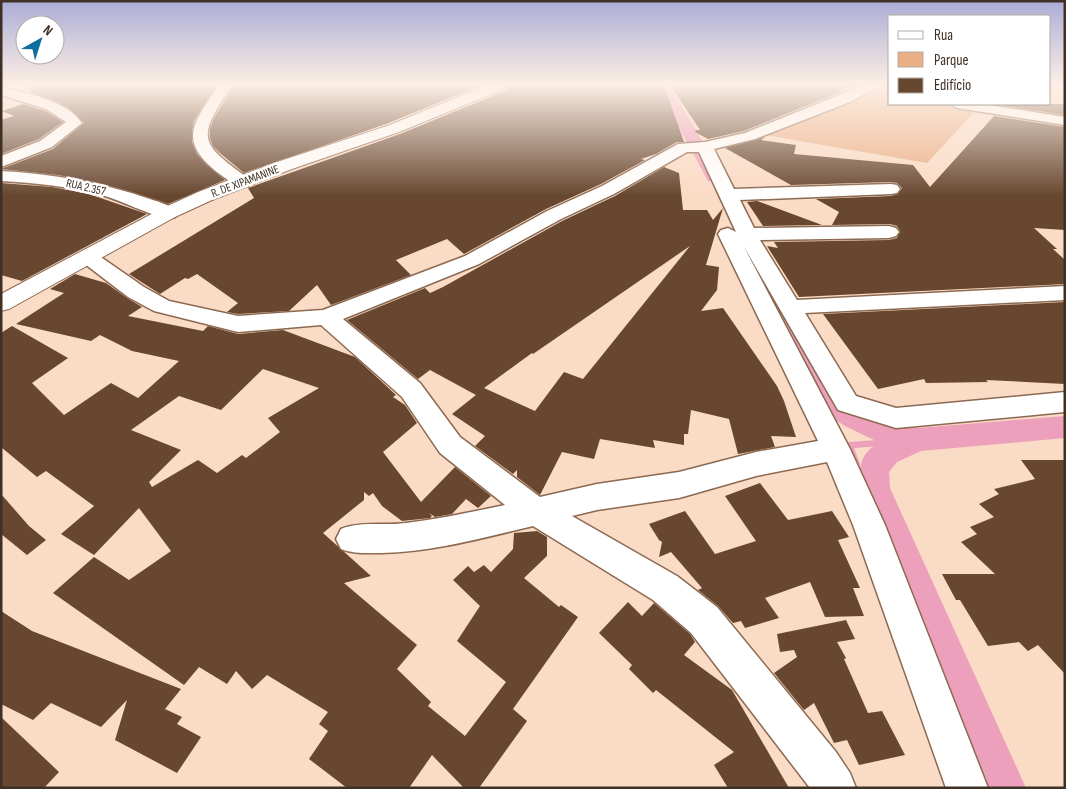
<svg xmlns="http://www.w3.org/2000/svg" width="1066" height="789" font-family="'Sofia Sans Condensed',sans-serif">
	<rect width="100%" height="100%" fill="#fadbc5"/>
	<path fill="#eaaf85" d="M887,86L890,87V104H956L977,109L927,163L765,135L852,102Z"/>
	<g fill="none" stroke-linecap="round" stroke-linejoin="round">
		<g fill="#eda0bc" fill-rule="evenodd">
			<path d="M29,173L52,174L94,181L96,182L94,183L52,176L31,175L29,174Z"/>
			<path d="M918,437L921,438L922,440L921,442L918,443L854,448L860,464L859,466L856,467L853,466L852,464L845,445L846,443L849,442Z"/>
		</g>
		<g fill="#eda0bc" fill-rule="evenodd">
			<path d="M647,85C661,85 667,85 676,96L723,177L720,181L714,182L708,181L664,100L660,94Z"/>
			<path d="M768,277L776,279L779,284L836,391L863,409L899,425L918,428L1065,416V438L921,451L897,462L889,472L890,488L1026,788H981L858,488C858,470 861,450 880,443L843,425L816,405L757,284L760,279Z"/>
		</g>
	</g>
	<g fill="#674730" fill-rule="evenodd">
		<path d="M31,85H217L194,121L192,132V142L197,154L206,164L225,180L168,204L95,182L58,175L1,169L53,149L84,123L67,107L30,92Z"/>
		<path d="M234,85H482L386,124L244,173L221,154L213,146L210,138V129L214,118Z"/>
		<path d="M510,85H664L684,142H677L656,154L641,159L645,160L601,184L546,209L464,254L447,239L396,260L411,275L331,305L317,285L289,311L238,314L227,312L238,303L197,274L188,279L185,278L160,294L129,274L254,198L248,188L400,134L507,90Z"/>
		<path d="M670,85H852L833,95L744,131L708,139L695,132L696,130H700Z"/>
		<path d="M23,104L45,111L63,122L39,139L1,154V120L14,116L2,111Z"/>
		<path d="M1006,104H1065V115L1004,106Z"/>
		<path d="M994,116L1065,127V230L1034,228L1057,249H1053L1065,260V284L799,297L767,246L778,248L774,242L889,240L897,238L900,231L897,226L890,224L832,225L839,212L816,199L891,196L898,194L902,188L897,183L891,182L791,185L725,148L765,137L761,140L796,145L794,154L913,165L930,187Z"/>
		<path d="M664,167L679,173L683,210H707L713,220L723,208L706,265L719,267L717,290L701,311L723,308L777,386L784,401L796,437L771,436L775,447L738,454L729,419L691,410L688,434H684V445L653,440L655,448L600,439L594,459L562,452L540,495L517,477V470L513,474L475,446L485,436L452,414L476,395L430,370L418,379L347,320L425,288L430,293L443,287L562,221L615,196ZM690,246L583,379L564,372L535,411L484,388L532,353L533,354Z"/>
		<path d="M1,183L52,187L89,194L147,214L22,281L1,275Z"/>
		<path d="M757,201L822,225L763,226L747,202Z"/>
		<path d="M75,274L106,283L127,298L142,307L128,316L203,331L208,326L238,334L283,330L355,357L396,395L393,397L405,405L417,423L383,452L421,502L455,467L491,496L478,508L466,499L452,514L435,517L429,513L432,516L430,518L402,521L382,506L373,493L369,496L364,492V500L323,533L371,576L344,583L417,645L397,669L431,702L428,706L465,736L506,682L457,641L480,606L453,580L468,566L474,572L484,565L491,572L513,549L514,533L537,531L547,537V556L524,578L559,607L561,605L578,617L513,709L527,721L479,788H464L432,755L409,788H347L309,759L328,731L319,724L328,712L267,675L252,689L236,671L227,684L199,667L184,685L53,593L94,557L129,580L171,551L139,508L94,555L61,534L94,506L46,471L37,477L1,447V333L12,326L68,358L32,383L64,415L111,383L138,398L179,361L132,351L100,335L91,341L16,324L64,293L50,289ZM263,369L319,388L268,418L280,432L246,458L242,455L217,473L198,460L152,487L149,482L181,450L131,430L179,396L221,410Z"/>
		<path d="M1065,302V384L986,380L988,382L926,383L924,379L878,389L823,314Z"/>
		<path d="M1021,460H1065V674L1038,645L1028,651L1019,642L988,646L960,600H956L942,574H995L961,542L977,534L970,527L994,517L979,504L999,494L994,489L1035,479Z"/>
		<path d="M760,483L788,520L832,511L849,537L838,540L860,588H853L864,616L825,617L810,582L765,598L779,618L745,628L741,621L733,623L718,606L698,590L702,588L671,552L659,557L662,542L659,540L649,524L685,511L715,554L756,541L725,496Z"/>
		<path d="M1,494L29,526L46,540L27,555L1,534Z"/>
		<path d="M628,602L642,616L654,603L690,634L695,642L684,655L732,690L789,788H728L714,765L734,752L656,690L653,693L629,669L632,665L599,633Z"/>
		<path d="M1,611L32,631L181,689L165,709L182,717L177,724L201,737L177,773L115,740L127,700L101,727L51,703L33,720L1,704Z"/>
		<path d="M846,620L855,639L837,642L846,658L844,659L868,713L882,711L905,755L859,765L847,740L834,743L814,703L804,710L774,673L797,657L794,650L780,652L777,634Z"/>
		<path d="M1,717L59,772L44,788H1Z"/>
	</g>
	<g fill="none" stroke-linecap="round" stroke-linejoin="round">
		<defs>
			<g id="minor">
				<path d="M219,85H232C197,138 198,142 248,178L251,182L248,186C237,189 230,181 221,175C177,142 192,124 219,85Z"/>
				<path d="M864,85H881L850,102L755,139L714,149L734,189L891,184L897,185L900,189L897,193L891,194L740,200L754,228L889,226L896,228L899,232L896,236L889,238L760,240L797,300L1065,286V300L805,313L856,396L896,408L1065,392V412L896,428L838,410L743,245L850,449L885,525L988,788H946L853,525L827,462L756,476L679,498L597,510L572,516L677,576L717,607L836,752L850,773L856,788H810L691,633L653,600L533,526C483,538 433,552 382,553C367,553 354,554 341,549L336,539L341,529C361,521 384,526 406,523C439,519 472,512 505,505L440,453L402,397L321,325L238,332L154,311L128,297L81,261L78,257L81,253L88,251L95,253L144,287L169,301L238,316L323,310L465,256L547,211L602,186L678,144L705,142L745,133ZM687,152H699L736,232L728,228L721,230L718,234L818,441L756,452L679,472L597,484L540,497L460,437L420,383L343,319L479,264L561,219L614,194Z"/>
				<path d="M1,87C28,94 65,99 82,123L52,147L1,167V156L40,141L66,122L46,109L1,95Z"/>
				<path d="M950,104H982L1065,117V125L957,108Z"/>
				<path d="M1,171C53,174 101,182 150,199C159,202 172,205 177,213L175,217L168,219C145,213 124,202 102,195C69,186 35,183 1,181Z"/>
			</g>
			<path id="tertiary" d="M488,85H508L506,88L399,132L292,169L212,200L175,217L9,309L1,311V294L161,209L198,192L280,161L387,126Z"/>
		</defs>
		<use href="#minor" stroke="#8c6951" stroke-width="3"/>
		<use href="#tertiary" stroke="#8c6951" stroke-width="2"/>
		<use href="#minor" fill="#fff" fill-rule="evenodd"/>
		<use href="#tertiary" fill="#fff" fill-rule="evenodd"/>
	</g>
	<linearGradient id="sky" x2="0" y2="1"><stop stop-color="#aaacd6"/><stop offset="0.43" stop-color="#fdefe5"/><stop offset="1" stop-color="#fdefe5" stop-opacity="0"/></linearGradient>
	<rect width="1066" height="196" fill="url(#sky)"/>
	<g text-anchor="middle" stroke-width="5" stroke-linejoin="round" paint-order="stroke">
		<g font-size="12" fill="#3f3025" stroke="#fff">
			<text transform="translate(245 181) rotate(-21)" y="4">R. DE XIPAMANINE</text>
			<text transform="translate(86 187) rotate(13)" y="4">RUA 2.357</text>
		</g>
	</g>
	<rect width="1066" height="789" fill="none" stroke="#3f3025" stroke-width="5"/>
	<rect x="888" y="15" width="162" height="90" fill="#ffffff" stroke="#b2aca8"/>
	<rect x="898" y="31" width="25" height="8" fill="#ffffff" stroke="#b2aca8"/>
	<text x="934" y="40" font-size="15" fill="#3f3025">Rua</text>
	<rect x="898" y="52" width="25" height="15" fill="#eaaf85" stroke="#b2aca8"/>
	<text x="934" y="65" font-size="15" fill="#3f3025">Parque</text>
	<rect x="898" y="78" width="25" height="15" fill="#674730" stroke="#b2aca8"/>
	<text x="934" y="90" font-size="15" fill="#3f3025">Edifício</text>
	<g transform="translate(40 40) rotate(39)"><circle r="24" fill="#ffffff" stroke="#b2aca8"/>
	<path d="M0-4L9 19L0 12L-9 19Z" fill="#0f709e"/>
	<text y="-8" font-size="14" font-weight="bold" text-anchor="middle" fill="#3f3025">N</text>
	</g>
</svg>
